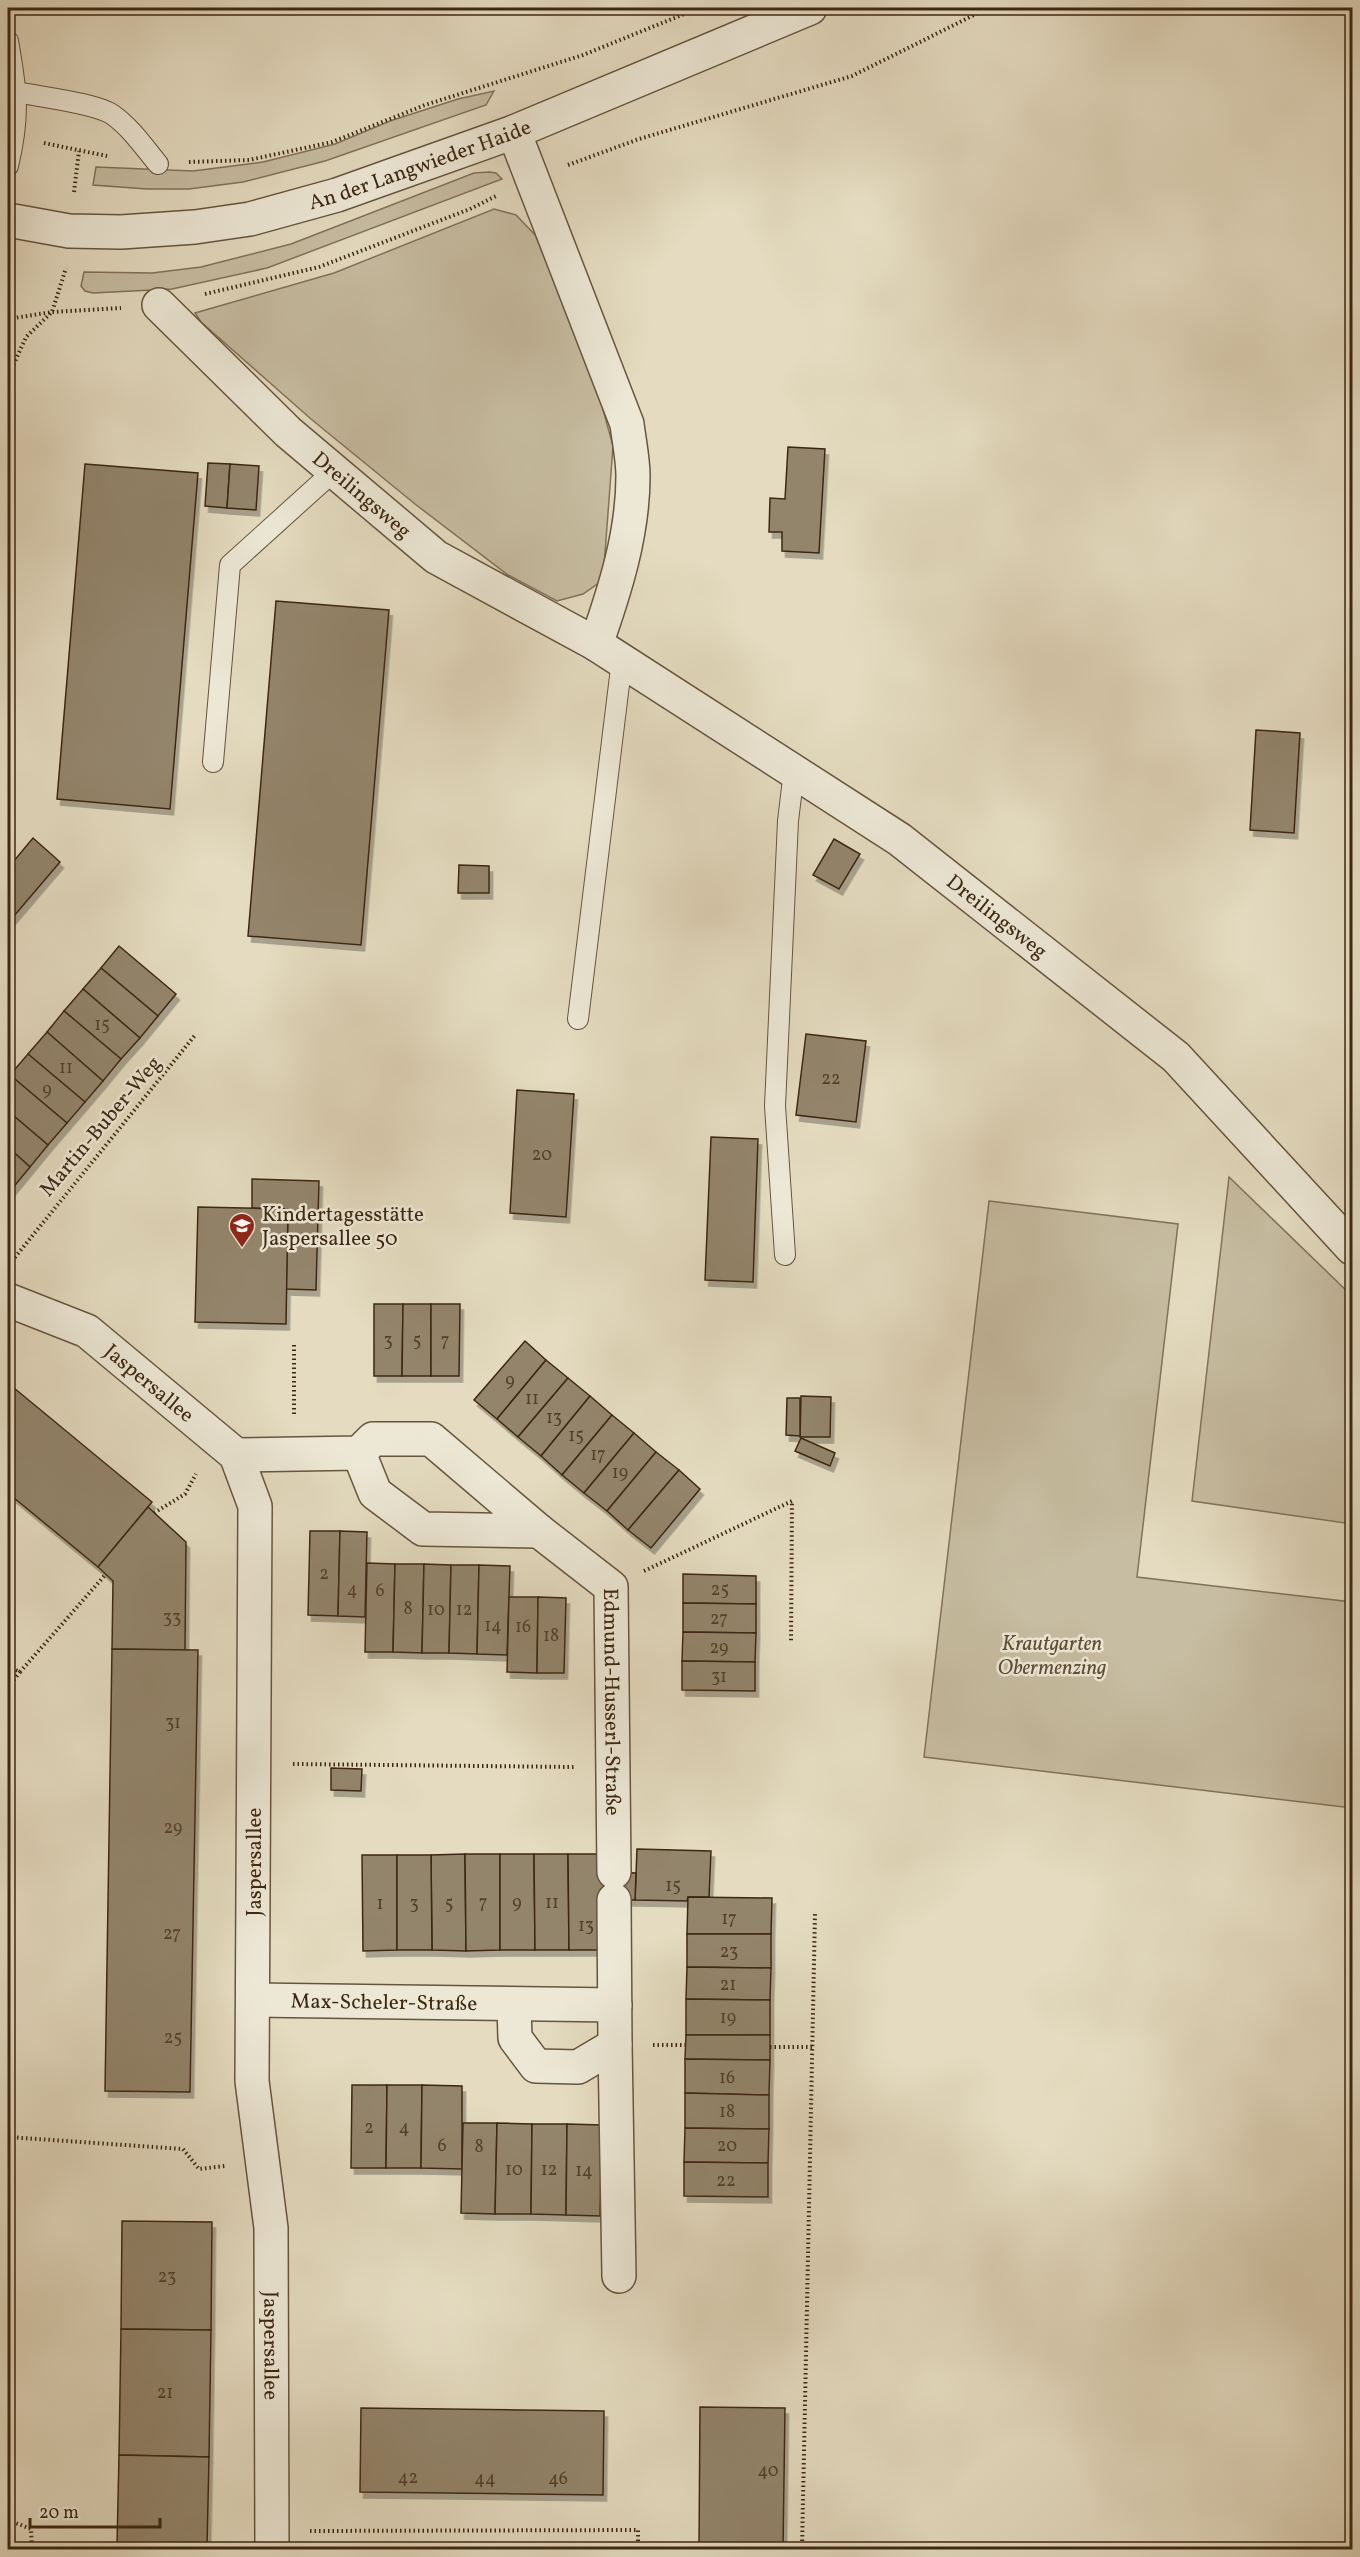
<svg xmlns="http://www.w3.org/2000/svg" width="1360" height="2557" font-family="Vollkorn,serif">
	<defs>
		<filter id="shadow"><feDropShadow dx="3.5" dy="6" stdDeviation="0" flood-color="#0004"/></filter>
	</defs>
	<rect width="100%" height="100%" fill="#e4dbc0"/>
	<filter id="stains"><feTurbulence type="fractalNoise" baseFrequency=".00333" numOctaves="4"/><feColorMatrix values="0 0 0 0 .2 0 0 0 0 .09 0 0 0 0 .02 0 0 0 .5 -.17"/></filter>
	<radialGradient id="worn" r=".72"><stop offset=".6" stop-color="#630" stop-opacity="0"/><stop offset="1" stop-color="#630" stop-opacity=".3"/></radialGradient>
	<g fill="#c7bda2" stroke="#82725a" stroke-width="1.5">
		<path d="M494,91L486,105L325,161L243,182L189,189H147L93,185L96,167L193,171L263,162L335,144L390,121L458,99Z"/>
		<path d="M489,172L496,173L502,179L267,268L172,289L93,293L85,291L81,286L84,272L152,273L201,267L291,244L474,173Z"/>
		<path d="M494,209L516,215L536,236L593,373L613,446L603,580L583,594L557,601L508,575L415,504L311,419L201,322L195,313L334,273Z"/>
		<path d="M1229,1177L1352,1296V1524L1192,1501Z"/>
		<path d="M989,1201L1178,1224L1137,1577L1352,1602V1808L924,1757Z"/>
	</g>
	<g fill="#93856c" stroke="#3c2812" stroke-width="1.5" filter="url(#shadow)">
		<path d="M788,447L825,449L819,553L782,551V532H769L770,498L785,499Z"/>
		<path d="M208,463L230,464L227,508L205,506Z"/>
		<path d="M85,464L198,473L170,809L57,799Z"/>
		<path d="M230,464L259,466L256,510L227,508Z"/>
		<path d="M276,601L389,610L361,945L248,936Z"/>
		<path d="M1256,730L1300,733L1294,833L1250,830Z"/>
		<path d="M33,838L60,862L8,923V868Z"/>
		<path d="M834,839L860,854L839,889L813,875Z"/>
		<path d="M459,865L489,866V893H458Z"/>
		<path d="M119,946L176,994L158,1016L101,968Z"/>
		<path d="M101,968L158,1016L140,1038L83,989Z"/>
		<path d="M83,989L140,1038L121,1059L64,1011Z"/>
		<path d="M64,1011L121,1059L103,1081L47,1032Z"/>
		<path d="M47,1032L103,1081L85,1102L28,1054Z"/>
		<path d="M806,1034L866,1041L856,1122L796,1115Z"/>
		<path d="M28,1054L85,1102L67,1123L10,1075Z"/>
		<path d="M10,1075L67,1123L48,1145L8,1111V1078Z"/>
		<path d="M517,1090L574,1094L566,1217L510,1213Z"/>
		<path d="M8,1111L48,1145L30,1167L8,1147Z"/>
		<path d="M711,1137L758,1139L753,1282L705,1280Z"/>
		<path d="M8,1147L30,1167L12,1189L8,1185Z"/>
		<path d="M252,1179L319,1181L316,1290L286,1289L288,1209L252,1208Z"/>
		<path d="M198,1207L288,1209L286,1324L195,1322Z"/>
		<path d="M374,1304H403L402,1376H374Z"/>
		<path d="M403,1304H431V1376H402Z"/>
		<path d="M431,1304H460L459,1376H431Z"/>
		<path d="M525,1341L546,1360L497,1419L474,1400Z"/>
		<path d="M546,1360L568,1378L518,1437L497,1419Z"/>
		<path d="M568,1378L590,1396L541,1456L518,1437Z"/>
		<path d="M8,1383L152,1502L98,1567L8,1493Z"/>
		<path d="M590,1396L612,1415L562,1475L541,1456Z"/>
		<path d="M801,1396L831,1397L830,1437H800Z"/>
		<path d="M787,1398H800V1436L786,1435Z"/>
		<path d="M612,1415L634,1433L584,1493L562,1475Z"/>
		<path d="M634,1433L656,1452L607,1511L584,1493Z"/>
		<path d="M801,1438L835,1453L830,1466L795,1451Z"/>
		<path d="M656,1452L679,1470L628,1530L607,1511Z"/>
		<path d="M679,1470L700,1489L651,1548L628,1530Z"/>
		<path d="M148,1507L186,1542L185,1650L112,1649L113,1581L98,1567Z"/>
		<path d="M310,1531H340L338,1616L308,1615Z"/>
		<path d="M340,1531L367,1532L365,1617L338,1616Z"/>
		<path d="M367,1563L395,1564L393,1652H365Z"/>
		<path d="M395,1564H424L422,1653L393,1652Z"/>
		<path d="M424,1564L451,1565L449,1653H422Z"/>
		<path d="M451,1565H479L477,1654L449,1653Z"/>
		<path d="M479,1565L510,1566L507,1655L477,1654Z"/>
		<path d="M683,1574L756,1576V1604L683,1603Z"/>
		<path d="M509,1597H538L537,1673L507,1672Z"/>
		<path d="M538,1597L566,1598L564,1673H537Z"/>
		<path d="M683,1603L756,1604V1633L683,1632Z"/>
		<path d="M683,1632L756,1633L755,1662L682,1661Z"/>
		<path d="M112,1649L198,1650L190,2092L105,2091Z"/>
		<path d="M682,1661L755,1662V1691L682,1690Z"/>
		<path d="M331,1768L362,1769L361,1791L331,1790Z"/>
		<path d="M637,1849L711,1851L709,1897H688L687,1901L635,1900Z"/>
		<path d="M465,1854L466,1951L432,1950L431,1855Z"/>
		<path d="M465,1854H500V1950L466,1951Z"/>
		<path d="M500,1854H534L535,1950H500Z"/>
		<path d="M534,1854H568L569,1950H535Z"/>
		<path d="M568,1854H604V1950H569Z"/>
		<path d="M362,1855H397V1950L363,1951Z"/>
		<path d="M397,1855H431L432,1950H397Z"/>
		<path d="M604,1872L636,1873L635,1900H604Z"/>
		<path d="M688,1897L772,1898L771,1934H687Z"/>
		<path d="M687,1934H771V1968L687,1967Z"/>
		<path d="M687,1967L771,1968L770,2000L686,1999Z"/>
		<path d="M686,1999L770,2000V2035H686Z"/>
		<path d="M686,2035H770V2060L685,2059Z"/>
		<path d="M685,2059L770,2060L769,2095L685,2093Z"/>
		<path d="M352,2085H387L386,2168H351Z"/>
		<path d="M387,2085H422L421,2168H386Z"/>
		<path d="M422,2085L462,2086V2169L421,2168Z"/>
		<path d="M685,2093L769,2095V2129L685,2128Z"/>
		<path d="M463,2123H497L495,2214L461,2213Z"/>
		<path d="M497,2123L532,2124L531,2214H495Z"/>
		<path d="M532,2124H567L566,2215L531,2214Z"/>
		<path d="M567,2124L602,2125L600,2216L566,2215Z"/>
		<path d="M685,2128L769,2129L768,2163L684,2162Z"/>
		<path d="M684,2162L768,2163V2197L684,2196Z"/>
		<path d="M122,2221L212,2222L211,2330L121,2329Z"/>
		<path d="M121,2329L211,2330L209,2457L119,2455Z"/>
		<path d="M700,2407L785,2408L783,2550H699Z"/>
		<path d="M361,2408L604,2411L603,2495L360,2492Z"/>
		<path d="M119,2455L209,2457L207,2547L117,2545Z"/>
		<path d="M112,2545L190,2547V2550H112Z"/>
	</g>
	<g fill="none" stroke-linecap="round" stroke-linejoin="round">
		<defs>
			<g id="service">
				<path d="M8,41C17,91 20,116 8,166"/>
				<path d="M17,92C40,97 97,103 113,115C131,128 144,147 158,164"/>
				<path d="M213,762L230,565L334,471"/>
				<path d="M578,1019L622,660"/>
				<path d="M785,1255L775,1106L788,821L794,771"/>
			</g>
			<g id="minor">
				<path d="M514,132L627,424C629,441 633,459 633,476C633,534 615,590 596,644"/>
				<path id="s1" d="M159,305L288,432L436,557L596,644L899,839L1176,1057L1352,1248"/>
				<path id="s2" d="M8,1300L87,1331L236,1455L255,1506L252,2081L271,2228L272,2550"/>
				<path d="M236,1455L359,1453L373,1439H431L539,1531L423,1529L375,1493L359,1453"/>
				<path id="s3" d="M539,1531L611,1587L614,1872"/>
				<path id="s4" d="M254,2000L615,2005"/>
				<path d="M514,2006L515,2038L536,2066L578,2067L615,2045L614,1900"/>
				<path d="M615,2045L619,2276"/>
			</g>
			<g id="tertiary">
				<path id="s5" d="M8,220L69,231L121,232L195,227L250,219L337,195L514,132L810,8"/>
			</g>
		</defs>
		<use href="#service" stroke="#66553e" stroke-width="22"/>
		<use href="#minor" stroke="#66553e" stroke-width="36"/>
		<use href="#tertiary" stroke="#66553e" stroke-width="36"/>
		<g stroke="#3c2812" stroke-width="4" stroke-dasharray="1.5 3" stroke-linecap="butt">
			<path d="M44,143L107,156"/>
			<path d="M189,162L249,160L332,142L425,105L583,55L699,8"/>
			<path d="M568,165L639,139L852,76L988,8"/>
			<path d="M74,192L79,151"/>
			<path d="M205,294L319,267L470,209L498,195"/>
			<path d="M8,319L52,312L121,308"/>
			<path d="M8,377L26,337L52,312L66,268"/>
			<path d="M12,1261L196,1034"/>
			<path d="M294,1414V1343"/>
			<path d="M154,1513L185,1494L196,1474"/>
			<path d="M644,1571L792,1501L791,1642"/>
			<path d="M8,1666L20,1672L106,1574"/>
			<path d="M8,1687L20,1672"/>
			<path d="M293,1764L574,1767"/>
			<path d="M653,2045H686"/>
			<path d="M770,2047H812"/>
			<path d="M8,2137L183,2149L199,2169L225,2166"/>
			<path d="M8,2520L31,2529L32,2550"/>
			<path d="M310,2531L638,2530V2550"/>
			<path d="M802,2550L815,1913"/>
		</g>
		<use href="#service" stroke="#ede8d6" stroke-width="20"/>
		<use href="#minor" stroke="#ede8d6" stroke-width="33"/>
		<use href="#tertiary" stroke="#ede8d6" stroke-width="33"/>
	</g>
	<defs>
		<symbol id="school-pin" viewBox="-11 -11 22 30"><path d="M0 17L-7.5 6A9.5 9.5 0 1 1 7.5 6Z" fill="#8f2418" stroke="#ede8d6"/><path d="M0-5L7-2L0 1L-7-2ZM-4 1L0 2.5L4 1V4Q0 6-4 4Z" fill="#fff"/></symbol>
	</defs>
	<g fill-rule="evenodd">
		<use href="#school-pin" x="227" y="1211" width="30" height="40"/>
	</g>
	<g text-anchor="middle" stroke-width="5" stroke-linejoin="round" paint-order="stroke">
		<g font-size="18" fill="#523f28">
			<text x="102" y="1030">15</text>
			<text x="66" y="1073">11</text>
			<text x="831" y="1084">22</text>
			<text x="47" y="1095">9</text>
			<text x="542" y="1160">20</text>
			<text x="388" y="1346">3</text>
			<text x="417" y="1346">5</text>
			<text x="445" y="1346">7</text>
			<text x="510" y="1386">9</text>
			<text x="532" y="1404">11</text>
			<text x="554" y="1423">13</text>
			<text x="576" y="1441">15</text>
			<text x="598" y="1460">17</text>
			<text x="620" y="1478">19</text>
			<text x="324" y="1579">2</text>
			<text x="352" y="1595">4</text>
			<text x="720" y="1595">25</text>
			<text x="380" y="1596">6</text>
			<text x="408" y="1614">8</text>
			<text x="436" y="1615">10</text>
			<text x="464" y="1615">12</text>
			<text x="172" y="1623">33</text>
			<text x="719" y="1624">27</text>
			<text x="493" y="1631">14</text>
			<text x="523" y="1632">16</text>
			<text x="551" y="1641">18</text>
			<text x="719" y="1653">29</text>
			<text x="719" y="1682">31</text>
			<text x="173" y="1728">31</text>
			<text x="173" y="1833">29</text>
			<text x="673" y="1891">15</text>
			<text x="483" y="1908">7</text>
			<text x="517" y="1908">9</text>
			<text x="552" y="1908">11</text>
			<text x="380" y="1909">1</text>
			<text x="414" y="1909">3</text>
			<text x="449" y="1909">5</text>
			<text x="729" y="1924">17</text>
			<text x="586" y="1931">13</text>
			<text x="172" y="1939">27</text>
			<text x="729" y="1957">23</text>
			<text x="728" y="1990">21</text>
			<text x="728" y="2023">19</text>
			<text x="173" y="2043">25</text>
			<text x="727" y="2083">16</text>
			<text x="727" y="2117">18</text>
			<text x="369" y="2133">2</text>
			<text x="404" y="2133">4</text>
			<text x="442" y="2151">6</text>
			<text x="727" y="2151">20</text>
			<text x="479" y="2152">8</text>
			<text x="514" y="2175">10</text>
			<text x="549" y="2175">12</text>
			<text x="584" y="2176">14</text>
			<text x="726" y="2186">22</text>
			<text x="167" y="2282">23</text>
			<text x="165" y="2398">21</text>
			<text x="768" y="2476">40</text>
			<text x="408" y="2483">42</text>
			<text x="485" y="2484">44</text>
			<text x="558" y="2484">46</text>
		</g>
		<g font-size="21" fill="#3c2812" stroke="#ede8d6">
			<text dy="7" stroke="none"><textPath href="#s5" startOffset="422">An der Langwieder Haide</textPath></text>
			<text dy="7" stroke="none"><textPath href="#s1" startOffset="278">Dreilingsweg</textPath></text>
			<text dy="7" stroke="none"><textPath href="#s1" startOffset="1042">Dreilingsweg</textPath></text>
			<text transform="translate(100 1126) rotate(-50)" y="7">Martin-Buber-Weg</text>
			<text dy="7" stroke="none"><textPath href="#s2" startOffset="166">Jaspersallee</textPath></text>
			<text dy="7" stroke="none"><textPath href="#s3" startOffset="206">Edmund-Husserl-Straße</textPath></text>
			<text transform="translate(254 1862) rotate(-90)" y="7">Jaspersallee</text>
			<text dy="7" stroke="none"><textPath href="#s4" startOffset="130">Max-Scheler-Straße</textPath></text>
			<text dy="7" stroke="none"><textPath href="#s2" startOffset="1174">Jaspersallee</textPath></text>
		</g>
		<g font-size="21" fill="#3c2812" stroke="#ede8d6" text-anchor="start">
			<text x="262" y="1221">Kindertagesstätte<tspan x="262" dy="24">Jaspersallee 50</tspan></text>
		</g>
		<g font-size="21" font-style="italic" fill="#5f4d36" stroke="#ede8d6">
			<text x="1052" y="1650">Krautgarten<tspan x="1052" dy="24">Obermenzing</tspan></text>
		</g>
	</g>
	<rect width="1360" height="2557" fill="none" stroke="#e4dbc0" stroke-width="30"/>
	<rect x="9" y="9" width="1342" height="2539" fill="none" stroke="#3c2812" stroke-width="3"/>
	<rect x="15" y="15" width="1330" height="2527" fill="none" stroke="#3c2812" stroke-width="1.5"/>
	<path d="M30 2518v9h130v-9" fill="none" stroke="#3c2812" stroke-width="3"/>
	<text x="39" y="2518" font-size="18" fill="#3c2812" stroke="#ede8d6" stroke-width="4.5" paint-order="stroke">20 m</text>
	<rect width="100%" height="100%" filter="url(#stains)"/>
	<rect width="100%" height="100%" fill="url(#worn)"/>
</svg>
